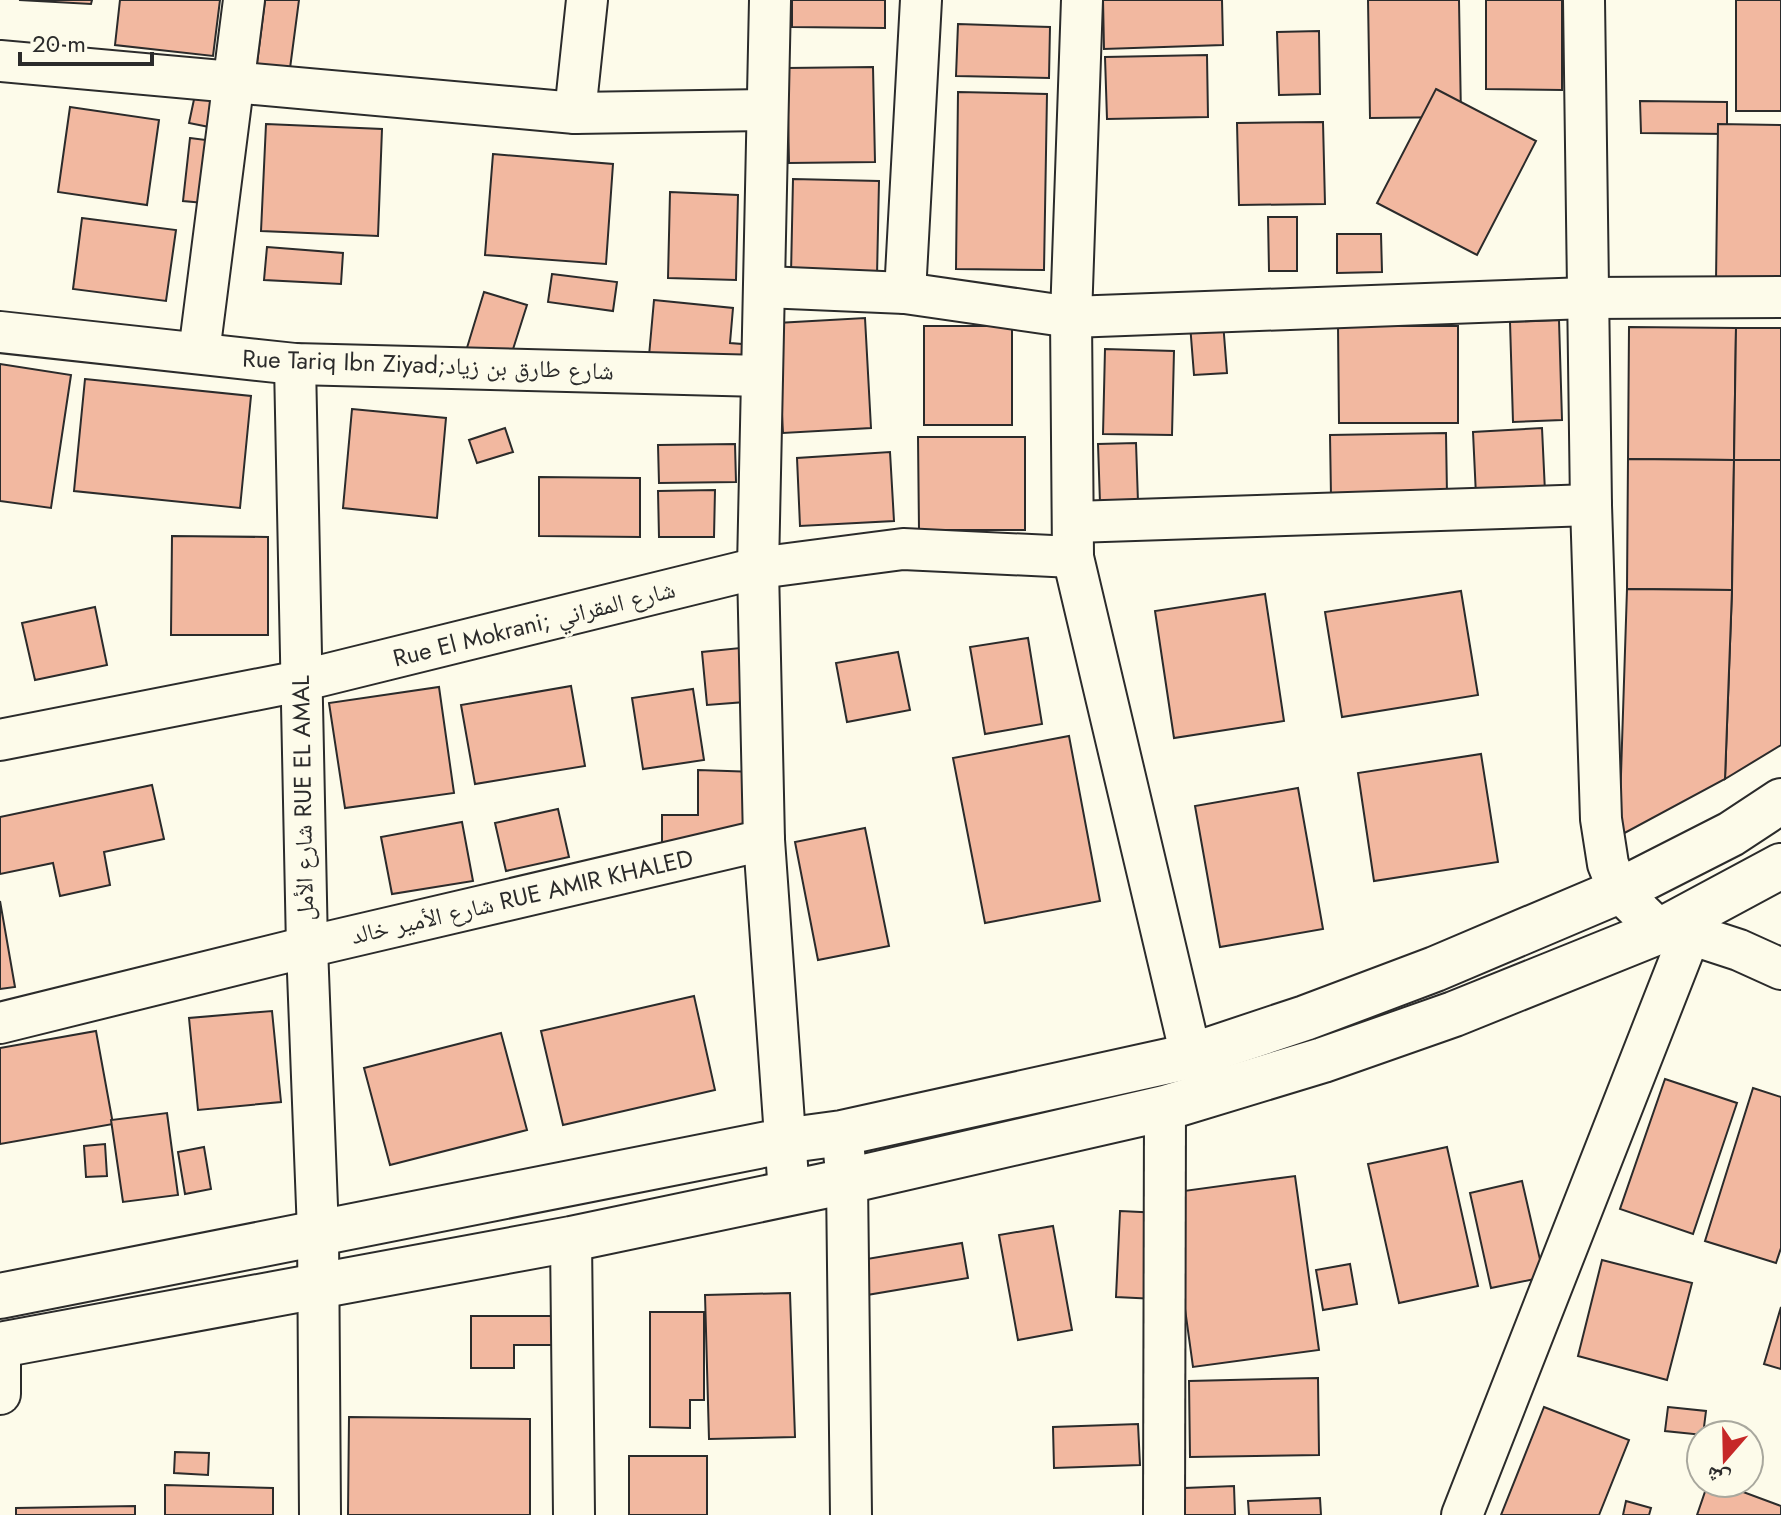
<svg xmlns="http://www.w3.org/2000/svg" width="1781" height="1515" font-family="Jost,'Noto Naskh Arabic',sans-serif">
	<rect width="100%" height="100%" fill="#fdfbea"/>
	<g fill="#f2b8a0" stroke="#2b2b2b" stroke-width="2">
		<path d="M19,0H92L91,4Z"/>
		<path d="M120,0H220L213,56L115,45Z"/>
		<path d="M265,0H299L289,76L256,71Z"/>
		<path d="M792,0H885V28L792,27Z"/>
		<path d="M1103,0H1222L1223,45L1104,49Z"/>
		<path d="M1368,0H1459L1461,117L1370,118Z"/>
		<path d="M1486,0H1562V90L1486,89Z"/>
		<rect x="1736" y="0" width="45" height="111"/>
		<path d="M958,24L1050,27L1049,78L956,76Z"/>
		<path d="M1319,31L1320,94L1279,95L1277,32Z"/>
		<path d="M1207,55L1208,117L1107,119L1105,57Z"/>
		<path d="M873,67L875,162L789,163L787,68Z"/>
		<path d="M1436,89L1536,141L1477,255L1377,203Z"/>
		<path d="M196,90L236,98L229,131L189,123Z"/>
		<path d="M958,92L1047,94L1044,270L956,269Z"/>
		<path d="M1640,101L1727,102V134L1641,133Z"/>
		<path d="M70,107L159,120L147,205L58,192Z"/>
		<path d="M1323,122L1325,204L1239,205L1237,123Z"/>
		<path d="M266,124L382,129L378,236L261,231Z"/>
		<path d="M1718,124L1781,125V283L1716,282Z"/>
		<path d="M190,138L222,142L215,204L183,201Z"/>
		<path d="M493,154L613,164L606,264L485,255Z"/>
		<path d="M793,179L879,181L877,276L791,274Z"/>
		<path d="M670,192L738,195L736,280L668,278Z"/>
		<path d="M1268,217H1297V271H1269Z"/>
		<path d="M82,218L176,230L166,301L73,289Z"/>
		<path d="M1337,234H1381L1382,272L1337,273Z"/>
		<path d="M267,247L343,253L341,284L264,280Z"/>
		<path d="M552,274L617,282L613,311L548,302Z"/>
		<path d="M484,292L527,305L508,365L466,351Z"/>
		<path d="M654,300L733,308L730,343L755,345L753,376L648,367Z"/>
		<path d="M865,318L871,428L783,433L777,323Z"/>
		<path d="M1559,320L1562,420L1513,422L1510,322Z"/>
		<path d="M1223,322L1227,373L1194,375L1190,324Z"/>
		<rect x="924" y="326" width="88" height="99"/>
		<path d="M1338,326H1458V423H1339Z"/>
		<path d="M1629,327L1736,328L1734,460L1628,459Z"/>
		<path d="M1736,328H1781V461L1734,460Z"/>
		<path d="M1105,349L1174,351L1172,435L1103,434Z"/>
		<path d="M0,364L71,375L51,508L0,501Z"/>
		<path d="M85,379L251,396L240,508L74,491Z"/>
		<path d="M352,409L446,418L437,518L343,508Z"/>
		<path d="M505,428L513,452L477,463L469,440Z"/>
		<path d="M1542,428L1545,492L1476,496L1473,432Z"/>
		<path d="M1446,433L1447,495L1331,497L1330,435Z"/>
		<path d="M918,437H1025V530H919Z"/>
		<path d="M1136,443L1138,502L1100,503L1098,444Z"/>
		<path d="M735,444L736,482L659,483L658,445Z"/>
		<path d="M890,452L894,521L800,526L797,458Z"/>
		<path d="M1628,459L1734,460L1732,590L1627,589Z"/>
		<path d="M1734,460H1781V745L1725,779L1732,590Z"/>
		<path d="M539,477L640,478V537L539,536Z"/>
		<path d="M715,490L714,537H659L658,491Z"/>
		<path d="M172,536L268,537V635H171Z"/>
		<path d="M1627,589L1732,590L1725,779L1619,836Z"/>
		<path d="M1461,591L1478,695L1342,717L1325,612Z"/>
		<path d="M1265,594L1284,721L1174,738L1155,611Z"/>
		<path d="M95,607L107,665L35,680L22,623Z"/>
		<path d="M1028,638L1042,724L985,734L970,647Z"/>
		<path d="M740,648L745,702L707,705L702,652Z"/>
		<path d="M898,652L910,710L847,722L836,663Z"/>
		<path d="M571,686L585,766L475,784L461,705Z"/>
		<path d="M439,687L454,793L345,808L329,703Z"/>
		<path d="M693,689L704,760L643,769L632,698Z"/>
		<path d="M1069,736L1100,901L985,923L953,758Z"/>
		<path d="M1481,754L1498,862L1374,881L1358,773Z"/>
		<path d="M698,770L756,772L754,846L662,848V815H698Z"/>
		<path d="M152,785L164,839L104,852L110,885L60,896L53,863L0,874V817Z"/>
		<path d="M1298,788L1323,929L1220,947L1195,806Z"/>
		<path d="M558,809L569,857L506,871L495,823Z"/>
		<path d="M462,822L473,881L392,894L381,837Z"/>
		<path d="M865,828L889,946L818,960L795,842Z"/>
		<path d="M0,901L15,987L0,989Z"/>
		<path d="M694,996L715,1090L563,1125L541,1031Z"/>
		<path d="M272,1011L281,1102L198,1110L189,1018Z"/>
		<path d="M96,1031L113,1124L0,1144V1048Z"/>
		<path d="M501,1033L527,1130L390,1165L364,1068Z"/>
		<path d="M1665,1079L1737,1103L1693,1234L1620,1209Z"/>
		<path d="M1753,1088L1781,1097V1248L1776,1263L1705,1241Z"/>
		<path d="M167,1113L178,1195L123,1202L111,1120Z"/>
		<path d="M105,1144L107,1176L86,1177L84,1146Z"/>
		<path d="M204,1147L211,1189L185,1194L178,1152Z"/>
		<path d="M1447,1147L1478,1286L1399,1303L1368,1164Z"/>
		<path d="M1295,1176L1319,1350L1193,1367L1169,1193Z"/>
		<path d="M1522,1181L1544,1277L1491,1288L1470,1193Z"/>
		<path d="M1120,1211L1161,1213L1156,1299L1116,1297Z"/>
		<path d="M1053,1226L1072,1330L1018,1340L999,1235Z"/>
		<path d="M962,1243L968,1278L861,1296L855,1261Z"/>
		<path d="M1602,1260L1692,1283L1667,1380L1578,1356Z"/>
		<path d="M1350,1264L1357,1304L1323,1310L1316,1270Z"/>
		<path d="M790,1293L795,1437L709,1439L705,1295Z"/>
		<path d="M1781,1307V1369L1764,1364Z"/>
		<path d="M650,1312H704V1400H690V1428L650,1427Z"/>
		<path d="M471,1316H562V1345H514V1368H471Z"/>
		<path d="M1318,1378L1319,1455L1190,1457L1189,1381Z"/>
		<path d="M1544,1407L1629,1440L1599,1515H1501Z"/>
		<path d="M1668,1407L1706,1411L1703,1435L1665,1431Z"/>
		<path d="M349,1417L530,1419V1515H348Z"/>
		<path d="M1138,1424L1140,1465L1054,1468L1053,1427Z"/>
		<path d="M175,1452L209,1453L208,1475L174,1473Z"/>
		<rect x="629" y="1456" width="78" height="59"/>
		<path d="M1708,1483H1719L1781,1506V1515H1697Z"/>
		<path d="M165,1485L273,1488V1515H165Z"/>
		<path d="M1234,1486L1235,1515H1185V1488Z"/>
		<path d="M1320,1498L1321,1515H1249L1248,1501Z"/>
		<path d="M1626,1501L1651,1508L1649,1515H1623Z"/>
		<path d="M135,1506V1515H16V1508Z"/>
	</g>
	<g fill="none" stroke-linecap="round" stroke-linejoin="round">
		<defs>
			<g id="minor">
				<path d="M770,0L758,568L764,840L789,1193"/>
				<path d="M1082,0L1071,317L1073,557L1191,1056"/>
				<path d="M1584,0L1591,505L1601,819L1608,864L1619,891L1660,931L1690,934L1739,950L1781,969"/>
				<path d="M0,61L575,113L766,110"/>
				<path d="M575,113L587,0"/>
				<path d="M765,287L905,293L1071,317L1587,298L1781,297"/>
				<path d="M905,293L921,0"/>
				<path d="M0,332L295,364L762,376"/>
				<path d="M199,353L244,0"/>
				<path d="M295,364L307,947L318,1232L320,1515"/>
				<path d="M1074,522L1591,505"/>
				<path d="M0,740L300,681L758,568L903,549L1073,557"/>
				<path d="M0,1023L307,947L764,840"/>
				<path d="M842,1133L847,1181L851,1515"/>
				<path d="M571,1239L574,1515"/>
				<path d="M0,1394V1345"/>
				<path d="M1164,1515L1165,1108"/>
				<path d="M1462,1515L1690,934"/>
			</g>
			<g id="secondary">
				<path d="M0,1296L783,1141L842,1133L1191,1056L1305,1018L1435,969L1619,891L1731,834L1781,801"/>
				<path d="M0,1345L571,1239L847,1181L1165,1108L1323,1060L1454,1014L1660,931L1781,866"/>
			</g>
		</defs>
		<use href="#minor" stroke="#2b2b2b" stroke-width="44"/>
		<use href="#secondary" stroke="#2b2b2b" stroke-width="48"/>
		<use href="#minor" stroke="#fdfbea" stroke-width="40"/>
		<use href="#secondary" stroke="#fdfbea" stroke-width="44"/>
	</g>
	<g text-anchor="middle" stroke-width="6" stroke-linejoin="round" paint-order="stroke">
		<g font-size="24" fill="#2b2b2b" stroke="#fdfbea">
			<text transform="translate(428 365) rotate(2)" y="8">Rue Tariq Ibn Ziyad;شارع طارق بن زياد</text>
			<text transform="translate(534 624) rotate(-14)" y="8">Rue El Mokrani; شارع المقراني</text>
			<text transform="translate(303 798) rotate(-91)" y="8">شارع الأمل RUE EL AMAL</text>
			<text transform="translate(522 897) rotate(-13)" y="8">شارع الأمير خالد RUE AMIR KHALED</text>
		</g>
	</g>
	<g transform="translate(1725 1459) rotate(200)"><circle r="38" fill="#fdfbea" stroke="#a9a89e" stroke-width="2"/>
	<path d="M0-6L14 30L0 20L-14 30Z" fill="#c62828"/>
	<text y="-12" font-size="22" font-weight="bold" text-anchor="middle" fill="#2b2b2b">ش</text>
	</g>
	<path d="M20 52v12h132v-12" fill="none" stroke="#2b2b2b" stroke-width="4"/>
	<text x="32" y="52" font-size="24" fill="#2b2b2b" stroke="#fdfbea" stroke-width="6" paint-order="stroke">20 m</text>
</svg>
